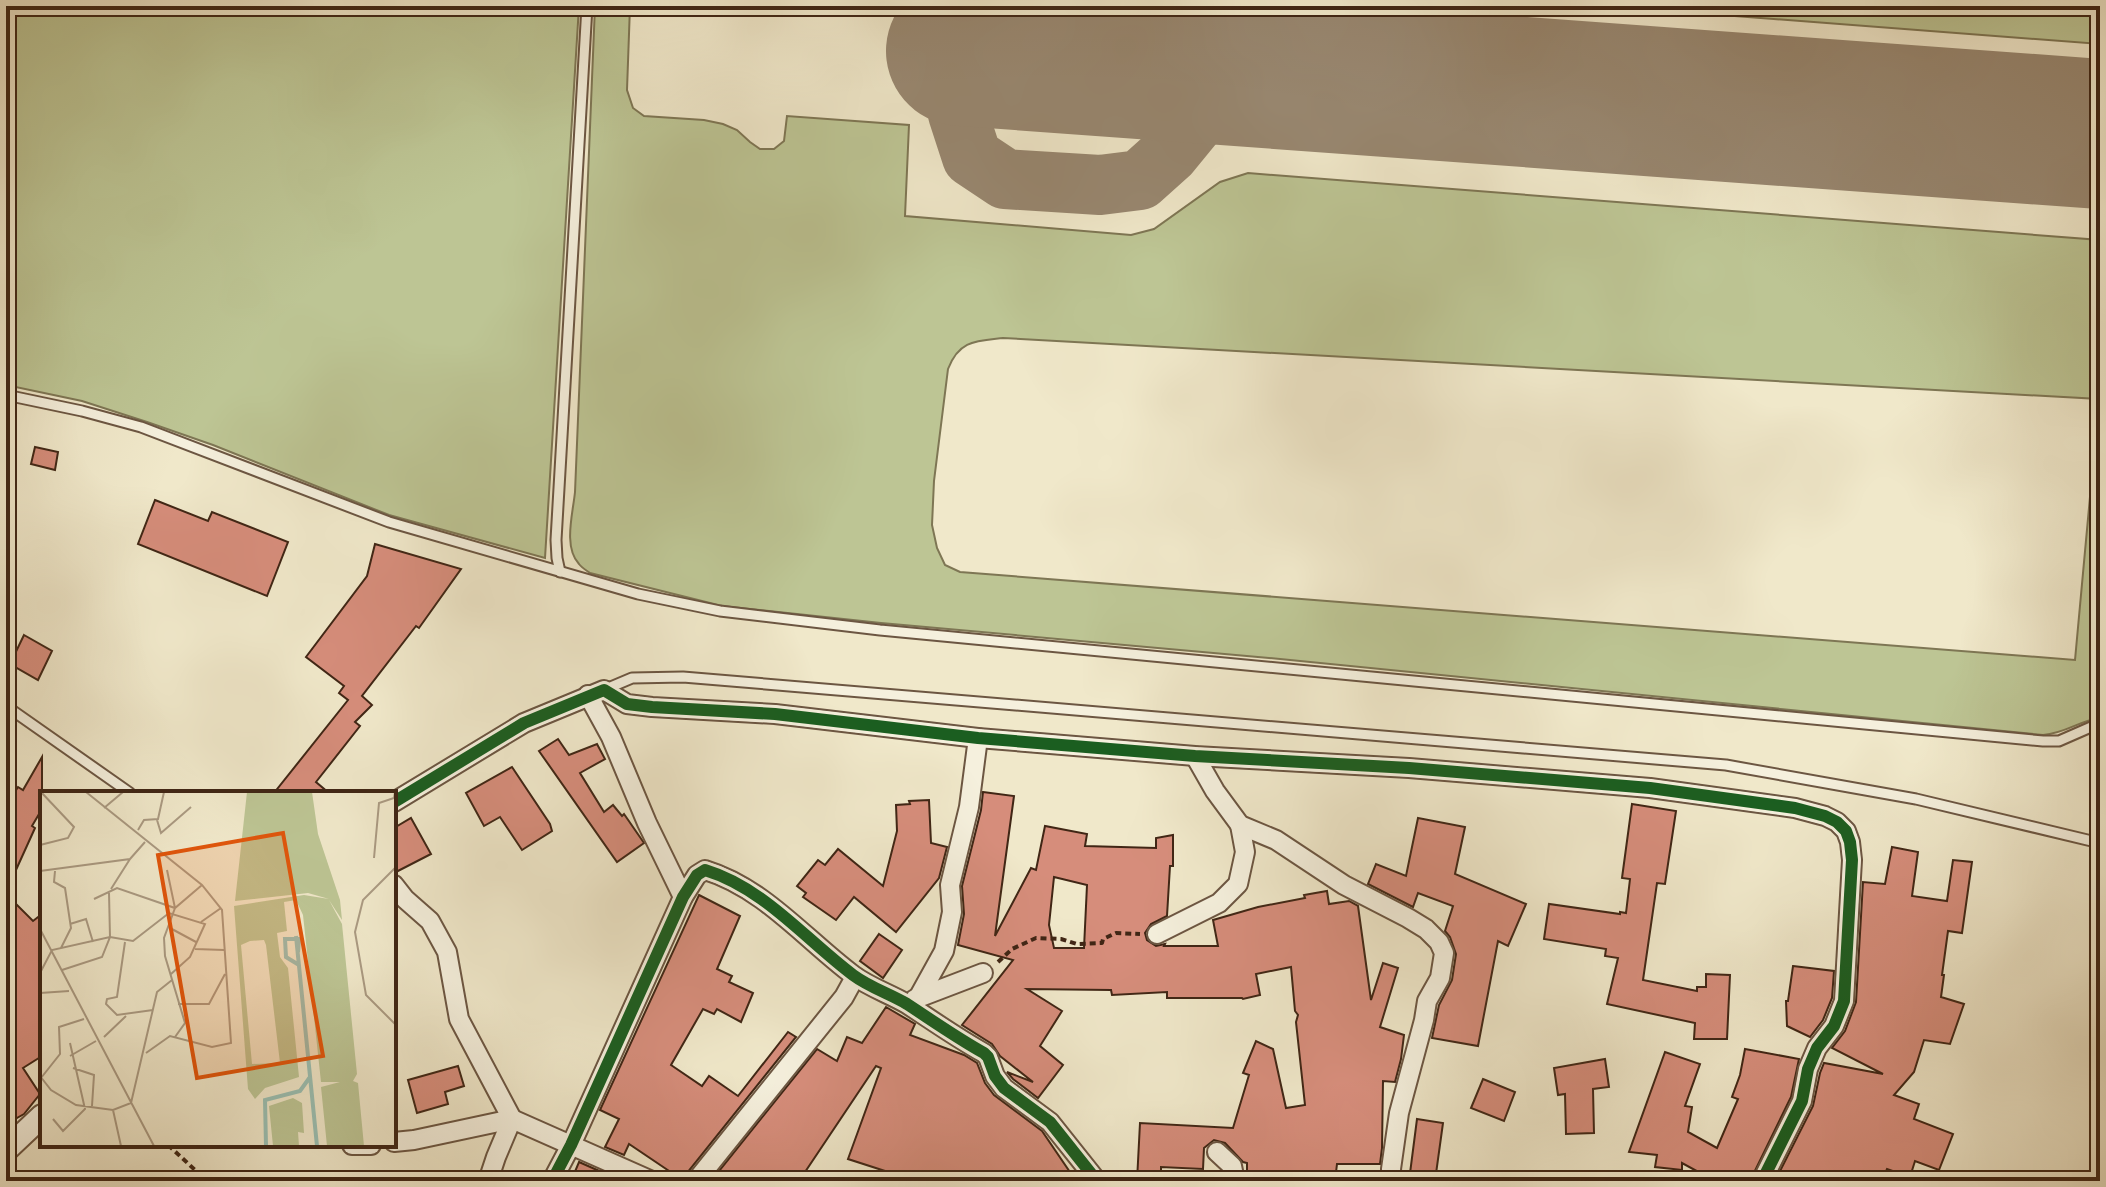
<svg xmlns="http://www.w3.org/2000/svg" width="2106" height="1187" font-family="'IM FELL French Canon',serif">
	<rect width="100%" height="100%" fill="#f0e8ca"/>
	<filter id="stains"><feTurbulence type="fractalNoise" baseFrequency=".0025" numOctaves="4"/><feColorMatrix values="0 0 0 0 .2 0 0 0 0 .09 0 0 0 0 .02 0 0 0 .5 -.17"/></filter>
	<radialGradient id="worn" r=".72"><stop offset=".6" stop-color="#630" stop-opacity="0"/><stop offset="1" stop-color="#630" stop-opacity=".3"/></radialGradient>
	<g fill="#bdc594" stroke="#7e7654" stroke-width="2" fill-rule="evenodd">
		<path d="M6,6H579L545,558L389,515L213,445L147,422L82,401L6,385Z"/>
		<path d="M595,6H630L627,90L633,108L644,116L704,120L723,124L737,130L750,142L760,149H774L784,141L787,116L909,125L905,216L1131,235L1154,229L1220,182L1248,173L2100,240V718C2078,721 2067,733 2043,735L1269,658L881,623L722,606L590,573C586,570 582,568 579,564C563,547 573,513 575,492ZM1003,338L2099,399L2075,660L960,572L945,565L937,548L932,525L934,481L948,369C959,340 976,341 1003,338Z"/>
		<path d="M1605,6H2100V44Z"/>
	</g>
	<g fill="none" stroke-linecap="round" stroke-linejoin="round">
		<path stroke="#988770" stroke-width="60" d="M1114,62L1089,49L1068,25L1027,16L997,27L967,69L958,114L972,157L1005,179L1100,185L1140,180L1169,154L1237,71"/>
		<path stroke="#988770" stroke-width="150" d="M961,51L2100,134"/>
	</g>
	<g fill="#d68d7b" stroke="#402615" stroke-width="2" fill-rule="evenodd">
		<path d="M35,447L58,452L55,470L31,464Z"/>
		<path d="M155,500L208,521L212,512L288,542L267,596L138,544Z"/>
		<path d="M375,544L461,569L419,628L416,626L362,696L372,705L355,722L360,726L316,782L329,793H274L348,700L339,693L344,686L306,657L367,576Z"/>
		<path d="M24,635L52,651L38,680L10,664Z"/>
		<path d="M558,739L569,755L597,744L605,759L580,773L604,812L613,805L622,816L624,814L644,843L617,862L539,751Z"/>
		<path d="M42,757V809L32,826L35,828L6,892V806L18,787L23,790Z"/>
		<path d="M512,767L550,824L552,831L522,850L500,817L484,826L466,793Z"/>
		<path d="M983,792L1014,796L995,936L1031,868L1036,870L1045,826L1087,834L1085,846L1156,848V838L1173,835V866H1170L1167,916L1151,924L1145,933L1147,940L1156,946L1165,944L1164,946H1218L1213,920L1258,907L1305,898L1304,895L1327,891L1329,904L1349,901L1358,906L1371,1000L1383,963L1398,968L1380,1027L1404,1035L1401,1059L1395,1082L1383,1081L1382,1148L1380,1164H1337L1335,1181H1247V1163L1243,1162L1225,1143L1214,1140L1204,1148L1203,1169L1161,1167V1181H1137L1140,1123L1233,1128L1249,1075L1243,1073L1256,1041L1273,1049L1286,1108L1305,1105L1296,1022L1298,1015L1295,1011L1291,967L1256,974L1260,995L1243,999L1242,998H1167V992L1112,995L1111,990L1027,989L1062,1011L1040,1046L1063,1065L1038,1098L1013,1079L1007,1072L1033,1082L1000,1056L992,1044L962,1025L1013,960L958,945L964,914L962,886L981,810ZM1054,877L1087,885L1084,948H1054L1049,925Z"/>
		<path d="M929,800L931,843L947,847L939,878L896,932L854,897L836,920L803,897L806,893L797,886L818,860L825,865L838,849L883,886L897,831L896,805L910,804L909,801Z"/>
		<path d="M1632,804L1676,811L1665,884L1657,883L1643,980L1697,991V987H1706V974L1730,975L1727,1039H1694L1695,1023L1607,1004L1618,958L1605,956L1606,949L1544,939L1549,904L1620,914V912L1626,913L1630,879L1622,878Z"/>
		<path d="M411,818L431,854L394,873V828Z"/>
		<path d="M1418,818L1465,827L1455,874L1526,904L1508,946L1498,941L1478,1046L1432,1038L1439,1005L1452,980L1456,954L1450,937L1445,931L1453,906L1418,893L1413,907L1368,884L1376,864L1406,876Z"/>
		<path d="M1892,847L1918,852L1912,896L1947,901L1953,860L1972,862L1962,933L1948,931L1942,975H1944L1941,997L1964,1004L1950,1044L1924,1040L1914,1072L1894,1095L1919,1104L1914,1119L1953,1134L1939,1170L1915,1161L1910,1177L1887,1169L1882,1181H1775L1813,1106L1820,1073L1824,1063L1883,1074L1832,1048L1845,1031L1856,1002L1863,882L1885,884Z"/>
		<path d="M6,894L33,921L42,914V1056L23,1068L40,1094L24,1114L6,1124Z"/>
		<path d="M699,895L740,916L717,969L732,976L729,982L753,993L741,1022L717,1009L714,1014L703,1009L671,1065L702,1086L709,1076L738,1096L788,1032L796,1037L687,1173L684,1181L629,1144L624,1155L605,1147L619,1119L600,1110Z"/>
		<path d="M879,934L902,950L883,978L860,961Z"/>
		<path d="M1793,966L1834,971L1832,998L1823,1020L1810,1037L1787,1026L1786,1001H1788Z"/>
		<path d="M886,1007L915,1024L910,1035L964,1055L977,1063L985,1083L994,1095L1042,1131L1076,1181H916L848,1159L881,1068L876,1066L799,1181H711L817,1049L837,1061L847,1037L862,1043Z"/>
		<path d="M1745,1049L1799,1059L1791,1097L1750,1181H1715L1682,1163V1170L1655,1167L1657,1155L1629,1152L1665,1052L1700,1064L1685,1106L1692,1107L1688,1132L1717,1148L1738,1099L1732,1097L1740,1075Z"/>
		<path d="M1605,1059L1609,1087L1593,1089L1594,1133L1566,1134L1565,1094L1558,1095L1554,1068Z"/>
		<path d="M458,1066L464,1086L445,1092L448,1104L417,1113L408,1080Z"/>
		<path d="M1483,1079L1515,1092L1504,1121L1471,1108Z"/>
		<path d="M1417,1119L1443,1123L1435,1181H1409Z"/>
		<path d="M579,1162L622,1181H571Z"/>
	</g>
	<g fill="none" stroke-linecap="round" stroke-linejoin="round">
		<defs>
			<g id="service">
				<path d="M6,395L82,411L141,427L389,522L638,594L720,611L880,630L2043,741H2059L2091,727H2100"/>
				<path d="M560,572L557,558L556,540L587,6"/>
				<path d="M606,689L632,678L683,677L1726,765L1916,799L2100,843"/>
				<path d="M6,706L130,793"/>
			</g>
			<g id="minor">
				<path d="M588,695L611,737L647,823L683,897"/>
				<path d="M1195,756L1215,791L1240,825L1276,840L1344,885L1408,918L1426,929L1439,942L1444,953L1440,978L1427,1001L1424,1020L1399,1113L1391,1169L1392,1181"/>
				<path d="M394,802L524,723L604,690L627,704L652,707L775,714L978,738L1195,756L1409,768L1650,788L1795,808L1825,816L1837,822L1846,831L1850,842L1852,860L1844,1001L1834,1026L1817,1048L1808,1069L1802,1101L1762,1181"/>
				<path d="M394,885L405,899L430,921L447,952L459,1019L512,1119"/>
				<path d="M1157,934L1219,903L1238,884L1245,852L1240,825"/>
				<path d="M918,998L944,951L952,912L950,885L969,807L978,738"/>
				<path d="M915,999L983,973"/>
				<path d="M394,1142L414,1140L512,1119L652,1181"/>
				<path d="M352,1145H371"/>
				<path d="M1217,1152L1232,1166L1235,1181"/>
				<path d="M488,1181L496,1157L512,1119"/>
				<path d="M552,1181L571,1145L683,897L697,875L705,870C764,888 805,939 853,975C869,987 890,994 907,1004C933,1021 957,1038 984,1053L988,1057L995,1076L1004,1088L1050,1122L1097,1181"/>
				<path d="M696,1181L844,997L855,977"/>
			</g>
			<path id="tertiary" d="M6,1150L42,1116"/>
		</defs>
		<use href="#service" stroke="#6c5642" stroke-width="13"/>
		<use href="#minor" stroke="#6c5642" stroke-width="22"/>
		<use href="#tertiary" stroke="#6c5642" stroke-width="26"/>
		<g stroke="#402615" stroke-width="4" stroke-dasharray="6 4" stroke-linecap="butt">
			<path d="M998,962L1012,949L1036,938L1061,939L1077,944L1102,943L1103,939L1116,933L1140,934"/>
			<path d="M168,1145L207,1181"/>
		</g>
		<use href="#service" stroke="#f5f0dd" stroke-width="9"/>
		<use href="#minor" stroke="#f5f0dd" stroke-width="18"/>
		<use href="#tertiary" stroke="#f5f0dd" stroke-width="22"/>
		<defs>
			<g id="cycleway">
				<path d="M394,802L524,723L604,690L627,704L652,707L775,714L978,738L1195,756L1409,768L1650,788L1795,808L1825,816L1837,822L1846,831L1850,842L1852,860L1844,1001L1834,1026L1817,1048L1808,1069L1802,1101L1762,1181"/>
				<path d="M552,1181L571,1145L683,897L697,875L705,870C764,888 805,939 853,975C869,987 890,994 907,1004C933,1021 957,1038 984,1053L988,1057L995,1076L1004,1088L1050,1122L1097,1181"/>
			</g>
		</defs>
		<use href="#cycleway" stroke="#f5f0dd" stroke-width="17"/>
		<use href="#cycleway" stroke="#1b5e20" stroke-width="12"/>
	</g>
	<g transform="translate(40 791)">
		<rect width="356" height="356" fill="#f0e8ca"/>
		<path d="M207,1H272L278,43L300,109L302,129L289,109L302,133L317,283L313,290L318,292L324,355H287L281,296L300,291H281L263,124L256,109L244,111L247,140L237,142L240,166L248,177L259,286L225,297L215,308L208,298L194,115L264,104L289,108L268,102L195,110ZM210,150L224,149L226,154L240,272L212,273L201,154ZM253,307L262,312L264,342L258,341L259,355H233L229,315Z" fill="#bdc594" fill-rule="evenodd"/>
		<path fill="none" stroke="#9bc0b3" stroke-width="4" d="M256,145L277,355M258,161L259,148H245L246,166L259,174M226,355L225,309L260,300L270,286"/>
		<path fill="none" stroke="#aa9a82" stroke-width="2" d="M46,1L162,94L182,119L191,252L172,256L130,245L106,262M64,17L83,1M117,29L121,42L151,16M98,39L104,29L118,28L124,1M0,54L28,47L34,36L1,1M334,67L339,12L354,7L355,1M356,76L323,109L315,141L326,204L356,234M127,79L135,117L124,147L125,165L145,232L135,246M0,80L90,68L105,51M15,80L14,91L25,97L31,137L21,157M71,98L90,68M54,108L77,97L135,117L162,94M161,131L181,117M30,133L46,128L53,151M130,137L156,151M0,138L114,355M85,151L77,206L67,208L66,213L77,224L113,219M155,158L184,159M22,179L62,166L70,146L69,102M0,182L12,159L70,146L93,150L129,122L165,133L150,166L131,183M0,202L29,200M138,213H169L185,183M64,246L86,225M30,265L56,250M33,277L54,284L52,315M0,285L11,299L36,314L73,319L91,312L117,201L132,189M1,287L20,263L19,236L44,228M73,319L81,355M13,328L23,340L45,318L30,252"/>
		<path fill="#e0560c" fill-opacity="0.15" stroke="#e0560c" stroke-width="4" d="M243,42L283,265L157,287L118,64Z"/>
		<rect width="356" height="356" fill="none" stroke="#402615" stroke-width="4"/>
	</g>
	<rect width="2106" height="1187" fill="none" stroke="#f0e8ca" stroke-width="32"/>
	<rect x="8" y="8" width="2090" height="1171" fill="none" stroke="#402615" stroke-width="4"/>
	<rect x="16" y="16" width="2074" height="1155" fill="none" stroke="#402615" stroke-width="2"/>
	<rect width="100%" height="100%" filter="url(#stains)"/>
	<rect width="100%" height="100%" fill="url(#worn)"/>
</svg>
